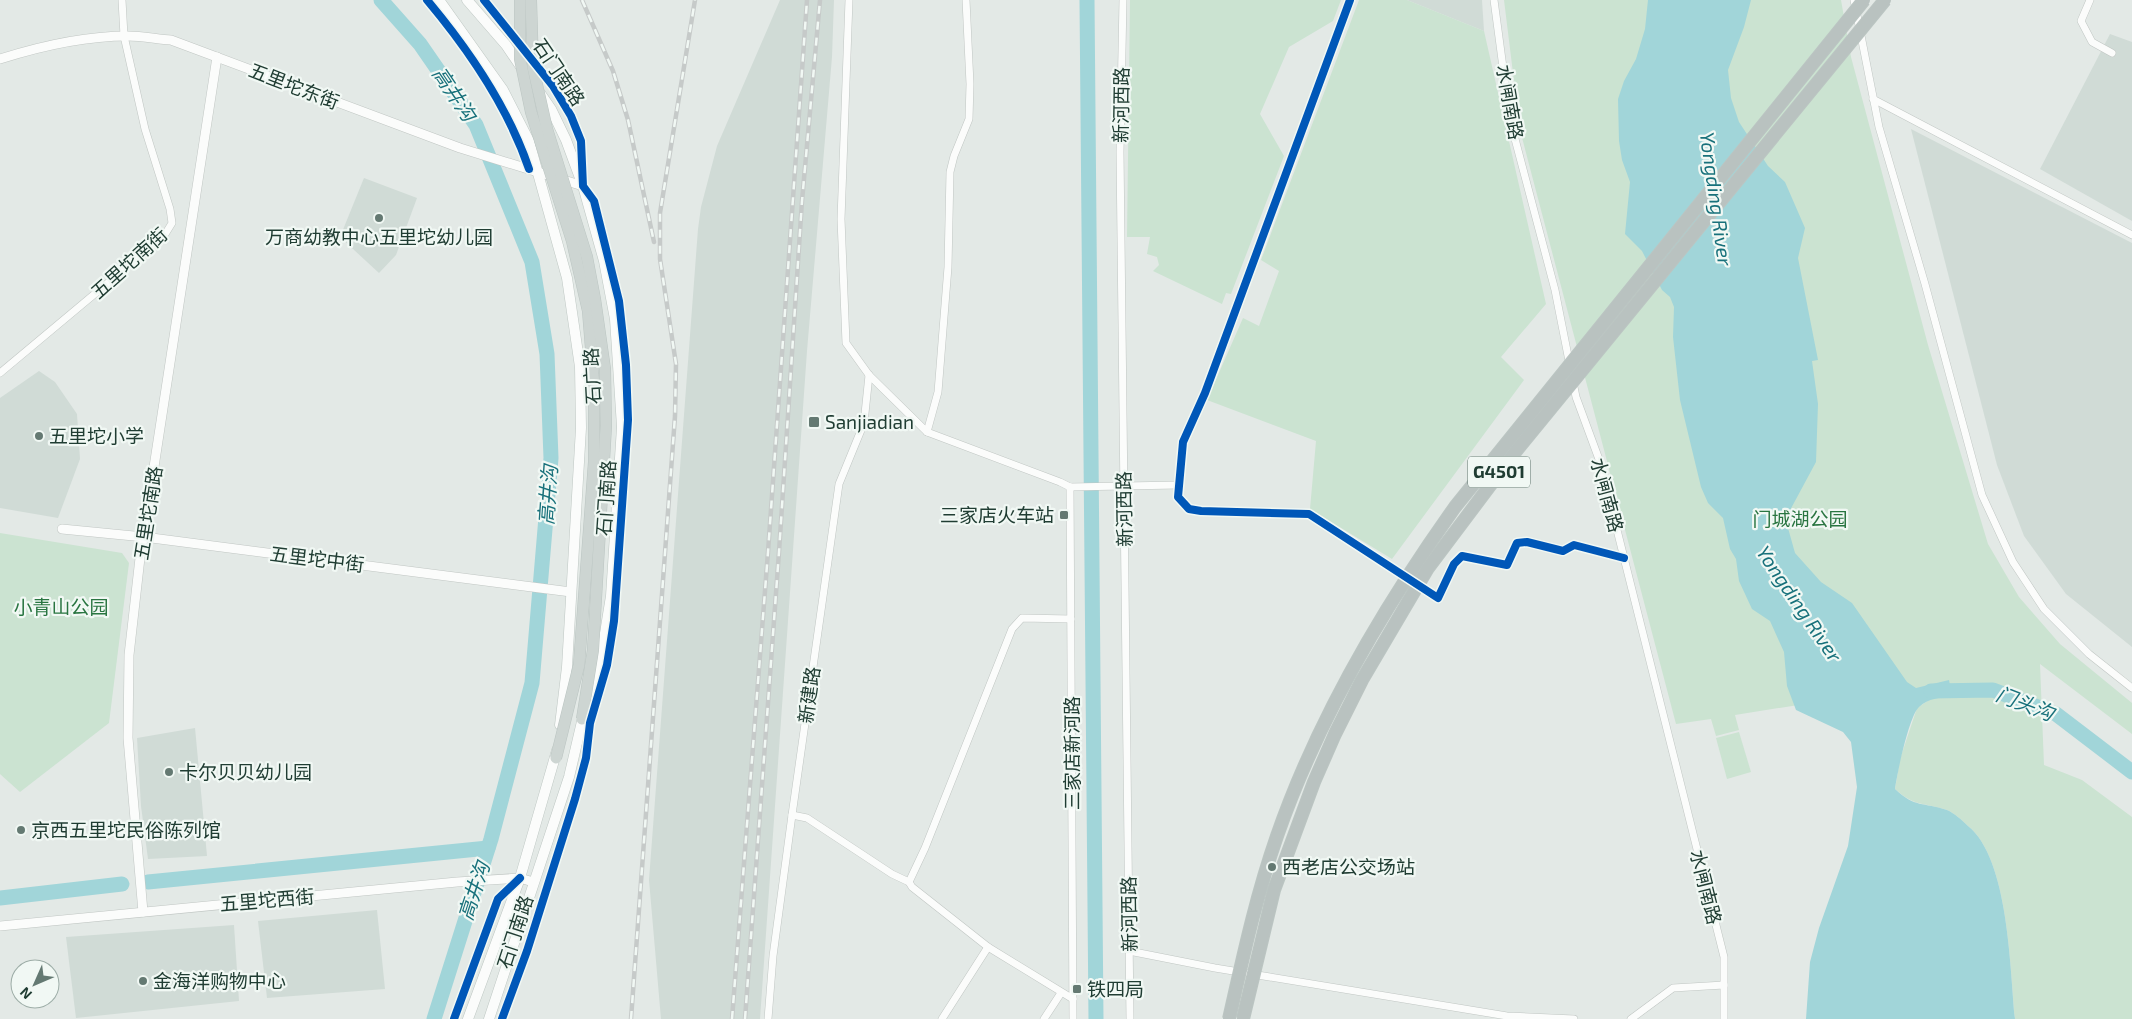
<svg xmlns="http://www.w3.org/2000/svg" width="2132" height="1019" font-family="'Exo 2','Noto Sans SC',sans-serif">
	<rect width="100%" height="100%" fill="#e3e9e6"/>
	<g fill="#d0dbd6">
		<path d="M780,0H834L832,57L807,351L760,1019H661L649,880L698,229L701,207L717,146Z"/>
		<path d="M1407,0H1482L1484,31Z"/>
		<path d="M2110,34L2132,42V221L2040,169Z"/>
		<path d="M1911,129L2132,243V647L2066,594L2024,536L1997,465Z"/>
		<path d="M364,178L417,198L396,255L379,273L340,237Z"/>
		<path d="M39,371L55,382L77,414L80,459L58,518L0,508V398Z"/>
		<path d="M195,728L207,856L148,859L141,806L137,738Z"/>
		<path d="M377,910L385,989L267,998L258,921Z"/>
		<path d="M234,925L239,1001L76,1018L66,937Z"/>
	</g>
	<g fill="#cbe3d1">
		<path d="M1130,0H1341L1333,21L1289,47L1260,114L1284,156L1231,294L1226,293L1222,304L1153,271L1159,265L1157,257L1147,254L1150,237H1127Z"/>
		<path d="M1359,0H1407L1484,31L1546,304L1501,357L1524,380L1392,559L1310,509L1316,441L1207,400L1243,318L1259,326L1279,271L1261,260Z"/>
		<path d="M1504,0H1841L1851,57L1928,345L1988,544L2019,597L2060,644L2132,703V734L2040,664L2044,765L2082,780L2132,817V1019H2015C2010,969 2009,859 1968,826C1962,820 1954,813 1947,810C1923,802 1915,807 1895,789L1900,759L1917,708L1932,698L1948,697L1899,689L1735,715L1739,730L1716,736L1711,719L1676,724L1520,130Z"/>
		<path d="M0,533L122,553L129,563L109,723L20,792L0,774Z"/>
		<path d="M1739,732L1751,772L1727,779L1716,738Z"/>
	</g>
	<path fill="#a1d5d9" d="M1648,0H1751L1744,27L1728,70L1731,98L1739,122L1768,166L1785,182L1805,228L1798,258L1818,360L1812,361L1818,404L1816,462L1788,514V528L1795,553L1821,582L1852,603L1907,682L1916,688L1949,680L1952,696C1939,698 1929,698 1919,707C1909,716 1897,774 1895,789C1915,808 1923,802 1947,810C1954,813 1962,820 1968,826C2009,859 2010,969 2015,1019H1806L1810,962L1819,928L1848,846L1857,787L1851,742L1843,732L1796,710L1787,686L1784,652L1770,621L1752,609L1739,581L1736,559L1730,549L1723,518L1708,503L1701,487L1680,400L1673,337L1674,307L1670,297L1662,290L1642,251L1625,234L1630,182L1622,160L1619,141L1618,99L1624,81L1636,59L1645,29Z"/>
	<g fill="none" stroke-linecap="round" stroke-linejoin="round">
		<g stroke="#a1d5d9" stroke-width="15">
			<path d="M381,0L420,44L476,125L532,262L547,354L551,458L532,683L491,839L434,1019"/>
			<path d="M1087,0L1096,1019"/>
			<path d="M1931,691L1993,690L2056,714L2132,772"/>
			<path d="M148,882L488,848"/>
			<path d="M0,898L122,884"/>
		</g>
		<defs>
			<g id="minor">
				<path d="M849,0L841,219L846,343L869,375L927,432L1060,482L1070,487"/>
				<path d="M1123,0L1120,152L1130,1019"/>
				<path d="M1350,0L1205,393L1183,442L1178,497L1189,509L1201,511L1309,514L1438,598L1454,564L1462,556L1507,565L1517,543L1527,542L1563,551L1574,545L1624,558"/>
				<path d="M1494,0L1510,120L1555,290L1570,366"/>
				<path d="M1854,0L1879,127L1925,284L1982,495L2013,562L2044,609L2089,654L2132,688"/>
				<path d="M2090,0L2081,21L2092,42L2112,53"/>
				<path d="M1873,99L2132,235"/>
				<path d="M0,373L164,236L172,223L170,209L145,129L124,36L122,0"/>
				<path d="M1573,382L1576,397L1600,462L1724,957V1019"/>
				<path d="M927,432L938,392L948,267L950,172L954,156L969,119L970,84L966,0"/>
				<path d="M1070,487L1073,1019"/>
				<path d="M1070,487L1178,485"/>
				<path d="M792,815L807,818L892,874L909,882L912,887L988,947L1073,999"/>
				<path d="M909,882L925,848L1012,629L1022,618L1071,619"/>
				<path d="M1129,951L1215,968L1507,1016L1574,1019"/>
				<path d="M768,1019L773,956L792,815L839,484L864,423L869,375"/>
				<path d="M942,1019L988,947"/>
				<path d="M1044,1019L1061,993"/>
				<path d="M1631,1019L1673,988L1724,985"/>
			</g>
			<g id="tertiary">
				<path d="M0,59C41,46 85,36 128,36C142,36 157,39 171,40L460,148L583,186"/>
				<path d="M62,529L144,537L571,592"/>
				<path d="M143,912L128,738L129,655L140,558L217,57"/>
				<path d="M0,926L457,882L520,878L533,882"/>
			</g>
			<g id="secondary">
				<path d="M439,0L503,90L529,141L567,278L580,367L581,428L567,667L560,725"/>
				<path d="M467,0L506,45L521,67"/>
				<path d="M540,93L551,109L566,140L583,186L604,261L615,319L622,427L611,596L600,664L589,699"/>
				<path d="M468,1019L520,878L557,750"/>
				<path d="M489,1019L569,777L584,713"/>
			</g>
		</defs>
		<use href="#minor" stroke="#c0c6c3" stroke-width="8"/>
		<use href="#tertiary" stroke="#c0c6c3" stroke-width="10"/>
		<use href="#secondary" stroke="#bec7c3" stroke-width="11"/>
		<use href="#minor" stroke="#fbfcfb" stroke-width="7"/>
		<use href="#tertiary" stroke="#fbfcfb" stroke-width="9"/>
		<use href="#secondary" stroke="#fbfcfb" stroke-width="10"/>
		<defs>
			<g id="rail">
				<path d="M582,0L613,71L628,120L654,242"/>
				<path d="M631,1019L675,416L676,364L660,259V213L695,0"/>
				<path d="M732,1019L768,552L807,0"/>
				<path d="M745,1019L779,552L802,201L820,0"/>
			</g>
		</defs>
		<use href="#rail" stroke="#c6cac9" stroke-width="4.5"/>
		<use href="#rail" stroke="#f1f8f4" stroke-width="2.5" stroke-dasharray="8" stroke-linecap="butt"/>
		<defs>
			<g id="primary-bridge">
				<path d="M520,0V59L531,112L572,241L588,311L594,386V462L579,665L556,758"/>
				<path d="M531,0L533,67L547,129L587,257L595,299L605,369L606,426L593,650L582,719"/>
			</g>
			<g id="motorway-bridge">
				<path d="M1229,1019C1243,957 1256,896 1277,836C1318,718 1383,608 1455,507L1864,0"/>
				<path d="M1243,1019L1274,890L1314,782L1335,734L1362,680L1428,568L1516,451L1885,0"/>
			</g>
		</defs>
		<use href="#primary-bridge" stroke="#bbc5c2" stroke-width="12" stroke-linecap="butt"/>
		<use href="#motorway-bridge" stroke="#bbc5c2" stroke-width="14" stroke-linecap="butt"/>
		<use href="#primary-bridge" stroke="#cdd5d2" stroke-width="11"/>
		<use href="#motorway-bridge" stroke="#b9c2c0" stroke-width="12"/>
		<defs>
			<g id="cycleway">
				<path d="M427,0C469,50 508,107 529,169"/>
				<path d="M484,0L553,86L571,116L581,141L583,186L594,201L619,301L626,365L628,420L614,621L607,665L590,723L586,758L575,799L527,951L502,1019"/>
				<path d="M1350,0L1205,393L1183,442L1178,497L1189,509L1201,511L1309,514L1438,598L1454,564L1462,556L1507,565L1517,543L1527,542L1563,551L1574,545L1624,558"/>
				<path d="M454,1019L498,899L520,878"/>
			</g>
		</defs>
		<use href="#cycleway" stroke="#f1f8f4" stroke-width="11"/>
		<use href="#cycleway" stroke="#0057b8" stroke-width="8"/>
	</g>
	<g fill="#647972" stroke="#f1f8f4" stroke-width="2">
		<circle cx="379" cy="218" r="5"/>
		<rect x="808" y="416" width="12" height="12" rx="2.5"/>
		<circle cx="39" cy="436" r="5"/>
		<rect x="1059" y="510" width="10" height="10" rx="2.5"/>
		<circle cx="169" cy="772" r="5"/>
		<circle cx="21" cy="830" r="5"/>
		<circle cx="1272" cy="867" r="5"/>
		<circle cx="143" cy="981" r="5"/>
		<rect x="1072" y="984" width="10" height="10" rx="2.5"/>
	</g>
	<g text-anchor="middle" stroke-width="4.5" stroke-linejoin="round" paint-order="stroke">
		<rect fill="#f1f8f4" stroke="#5f756d" stroke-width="1" x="1468" y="456.5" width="62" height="31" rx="4"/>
		<g font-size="18" font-weight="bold" fill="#203d33">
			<text x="1499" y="478">G4501</text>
		</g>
		<g font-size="19" fill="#203d33" stroke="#f1f8f4">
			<text transform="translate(559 72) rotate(56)" y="7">石门南路</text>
			<text transform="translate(294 86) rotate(21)" y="7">五里坨东街</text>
			<text transform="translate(1510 102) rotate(80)" y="7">水闸南路</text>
			<text transform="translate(1121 105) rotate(-89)" y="7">新河西路</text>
			<text transform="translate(129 263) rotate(-42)" y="7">五里坨南街</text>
			<text transform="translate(592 376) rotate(-93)" y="7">石广路</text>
			<text transform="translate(1607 495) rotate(75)" y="7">水闸南路</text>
			<text transform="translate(606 498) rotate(-86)" y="7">石门南路</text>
			<text transform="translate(1124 509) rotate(-91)" y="7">新河西路</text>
			<text transform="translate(148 513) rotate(-81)" y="7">五里坨南路</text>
			<text transform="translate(317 559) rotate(7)" y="7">五里坨中街</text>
			<text transform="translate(809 695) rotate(-82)" y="7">新建路</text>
			<text transform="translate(1072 753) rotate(-90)" y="7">三家店新河路</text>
			<text transform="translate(1706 887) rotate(76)" y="7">水闸南路</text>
			<text transform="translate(267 900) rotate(-5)" y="7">五里坨西街</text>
			<text transform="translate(1129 914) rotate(-91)" y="7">新河西路</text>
			<text transform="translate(515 932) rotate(-72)" y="7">石门南路</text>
		</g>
		<g font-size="19" fill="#203d33" stroke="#f1f8f4" text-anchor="start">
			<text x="379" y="244" text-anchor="middle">万商幼教中心五里坨幼儿园</text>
			<text x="825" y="429">Sanjiadian</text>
			<text x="49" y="443">五里坨小学</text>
			<text x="1054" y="522" text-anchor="end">三家店火车站</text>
			<text x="179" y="779">卡尔贝贝幼儿园</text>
			<text x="31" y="837">京西五里坨民俗陈列馆</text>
			<text x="1282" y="874">西老店公交场站</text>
			<text x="153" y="988">金海洋购物中心</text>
			<text x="1087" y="996">铁四局</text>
		</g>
		<g font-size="19" fill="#297541" stroke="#f1f8f4">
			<text x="1800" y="526">门城湖公园</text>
			<text x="61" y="614">小青山公园</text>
		</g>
		<g font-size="20" font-style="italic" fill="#18717b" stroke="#f1f8f4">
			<text transform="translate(454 94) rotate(56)" y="7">高井沟</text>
			<text transform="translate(1716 199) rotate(82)" y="7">Yongding River</text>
			<text transform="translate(548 495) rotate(-86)" y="7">高井沟</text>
			<text transform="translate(1799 604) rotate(56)" y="7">Yongding River</text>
			<text transform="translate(2025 704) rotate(21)" y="7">门头沟</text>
			<text transform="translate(474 891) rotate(-72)" y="7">高井沟</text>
		</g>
	</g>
	<g transform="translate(35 984) rotate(225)"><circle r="24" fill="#f1f8f4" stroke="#9dada7"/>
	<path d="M0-4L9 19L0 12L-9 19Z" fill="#647972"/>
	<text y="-8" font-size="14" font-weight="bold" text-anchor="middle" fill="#203d33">N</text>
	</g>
</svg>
